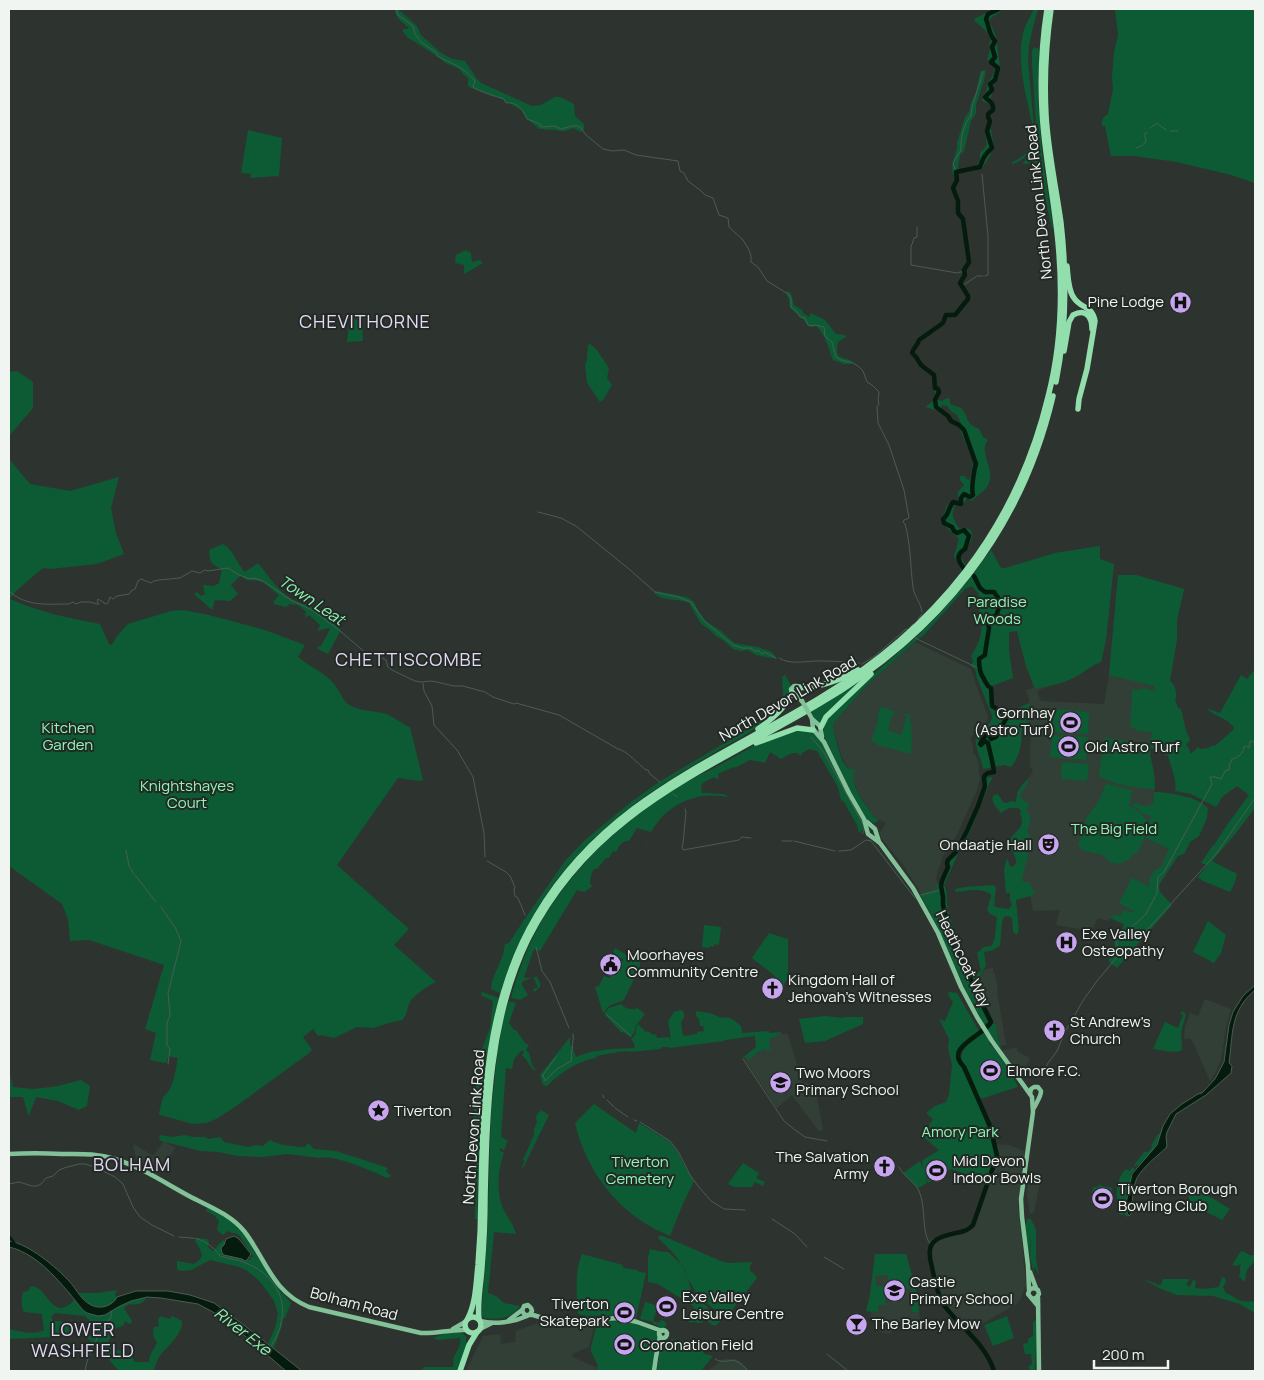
<svg xmlns="http://www.w3.org/2000/svg" width="1264" height="1380" font-family="Manrope,sans-serif">
	<rect width="100%" height="100%" fill="#2d342f"/>
	<g fill="#323f36">
		<path d="M1100,546V559L1114,564L1106,640L1101,662L1095,664L1076,676L1041,689L1037,692L1041,701L1104,704L1109,675L1118,575H1136L1184,589L1177,620V639L1150,744V755L1154,773L1155,783L1149,839L1171,850L1129,927L1110,918L1109,921L1098,918L1091,931L1056,925L1060,910L1033,911L1030,896L1016,899L1018,862L1017,832L1021,827L1022,822V817L1020,814L1021,810L1016,808L1017,792L1031,775L1033,770L1030,766L1031,724L1026,721L1030,703L1026,690L1034,688L1026,666L1018,636L1055,553Z"/>
		<path d="M915,642L971,669L977,688L988,716L986,723L976,731L973,732V735L971,737L973,750V754H975L978,761L980,780L976,792L957,835L943,856L936,878L939,890L924,898L902,863L881,838L880,833L886,823L874,817L861,797L854,783L852,777L854,772L847,766L841,755L833,726V724L864,688Z"/>
		<path d="M993,968V973H995L998,991L997,992L1006,1045H1001L1000,1042L990,1013L976,984L977,981L985,969Z"/>
		<path d="M1205,999L1231,1009L1226,1027L1221,1060L1214,1075L1210,1081L1192,1040L1189,1038L1184,1039L1185,1027L1190,1013L1198,1016Z"/>
		<path d="M771,1034H788L802,1083L807,1082L808,1084L813,1083V1088L814,1091L816,1092L823,1130L819,1131L817,1129L792,1095L777,1108L743,1057L756,1047L755,1036Z"/>
		<path d="M1017,1047L1018,1052L1030,1058L1029,1062L1020,1075L1001,1051Z"/>
		<path d="M164,1141L175,1148L156,1176L138,1164L133,1146L134,1144L153,1156Z"/>
		<path d="M993,1144L1009,1145L1025,1151L1018,1203L1026,1285L1020,1300L1016,1304L986,1322L964,1331L939,1298L932,1265L930,1254L931,1246L929,1240L964,1230L971,1226L974,1221L996,1158Z"/>
		<path d="M1028,1176L1040,1181L1035,1208L1034,1212L1030,1214L1027,1194Z"/>
		<path d="M875,1254H906L907,1257L919,1301L920,1326H916V1328L911,1327V1324L896,1321L891,1334L880,1332L882,1319L870,1317L871,1312L866,1311L870,1295Z"/>
		<path d="M559,1321L575,1323L591,1322L595,1323L589,1347L572,1354L573,1357L597,1368L598,1371H472L467,1369L483,1336L500,1334L501,1344L515,1342L516,1331L521,1329L541,1322Z"/>
		<path d="M723,1359H736L742,1363L749,1371H707Z"/>
	</g>
	<g fill="#0c5b34">
		<path d="M395,9H398L417,26L421,35L440,52L452,59L465,61L477,79L481,83L532,106L541,105L555,97H560L574,104L575,116L584,124V129L581,132L573,128L566,131H560L556,130L539,129L525,117L521,110L509,103H506L504,100L471,88L468,86V78C464,76 462,72 459,69C452,65 444,64 440,58L407,37L403,32V29H409L408,27C402,22 395,18 395,9Z"/>
		<path d="M994,9H1003C999,14 993,15 989,20L996,37L1000,67L998,77L993,86V91L989,104L984,102L982,100L983,95L986,92L988,82L992,77L995,69L993,66L987,60L990,49L989,44L991,40L987,32L975,21L974,19Z"/>
		<path d="M1034,9H1038L1033,27L1029,46L1028,60L1035,139C1031,151 1025,161 1012,164V162C1029,155 1033,146 1033,128C1027,98 1015,60 1024,30C1026,23 1031,16 1034,9Z"/>
		<path d="M1115,9H1255V183L1231,175L1177,162L1134,156H1111L1105,126H1102C1101,120 1103,117 1108,114L1113,89L1112,76L1114,53L1118,35Z"/>
		<path d="M1034,47L1039,49L1038,96L1042,154L1053,227L1052,228L1045,197L1039,163L1023,164V163L1033,151L1037,141L1032,65V51Z"/>
		<path d="M986,70L984,80L976,105V113L971,121L964,151L960,155L958,166L959,173L953,175L952,166L957,148V143L965,117L969,112L971,103L976,92L980,73L981,71Z"/>
		<path d="M989,129H991L994,148C990,154 988,160 984,165V167L975,169L980,160V153C990,144 986,144 985,130Z"/>
		<path d="M248,130L282,138L279,176L250,178L251,174L241,173Z"/>
		<path d="M466,250L471,253L472,262L480,260L483,263L464,274V265L455,263L456,255Z"/>
		<path d="M787,291L791,293L794,305L802,310L803,313L809,317L811,313L825,320L836,334L845,335L846,337L838,342C835,361 840,355 852,361L851,364H844L833,360C828,348 826,335 816,326C813,327 810,327 808,326C806,324 805,321 803,319C799,316 795,312 790,308L789,300L786,293Z"/>
		<path d="M350,316L362,323L363,340L362,341L347,342Z"/>
		<path d="M589,343L596,349L609,368L607,378L612,385L603,400L600,402L587,383L585,365C589,358 586,351 589,343Z"/>
		<path d="M17,371L33,382V408L9,436V372Z"/>
		<path d="M936,387L938,388L940,391L938,400L943,401L945,399L950,398V404C954,406 959,406 962,409C970,419 964,422 979,429L983,437L988,440C978,451 995,469 989,483C987,490 977,495 972,501L967,498L964,503L958,497V492L964,485L960,480V476H964L968,480L970,479L973,463L972,458L959,427L961,423L957,415L952,412L947,406L942,405L941,407L943,414H941L938,411L926,407V406C932,403 934,401 936,395L934,390Z"/>
		<path d="M9,454L10,460L30,484L70,491L119,477L111,508L116,533L124,554L97,564L50,569L43,568L17,590L10,599C39,612 69,618 100,624L109,644L112,645L117,636L128,624L171,611L183,610L209,615L265,630L305,645L298,657C309,667 325,672 335,685C340,691 342,700 348,704C359,712 374,710 386,714C395,717 401,724 410,727L423,780L420,781L398,778L337,865L409,929L394,945L436,982C430,984 412,997 410,1002C406,1009 408,1015 402,1020L389,1023L373,1028L357,1027L334,1038L320,1035L318,1036L313,1029L303,1037L312,1050L308,1054L232,1109L216,1119L207,1123L193,1124L160,1115L159,1113L163,1097C174,1089 175,1071 178,1058L168,1056L167,1062L165,1063L150,1060L156,1033L145,1029L164,965L89,940L70,941L68,919L62,904L9,866Z"/>
		<path d="M956,500L957,501C952,513 950,516 959,528C981,525 971,547 961,555V558L965,564L961,570L954,556L959,539C955,533 941,527 942,518C943,516 944,513 945,511C947,504 949,502 956,500Z"/>
		<path d="M223,544C234,550 236,563 245,572L258,563C272,580 281,597 303,604C307,605 309,607 314,607L341,630L328,654L318,649L317,647L321,646L330,629L328,628L317,631L320,625L309,615L305,618L306,612L298,605L290,604L286,607L274,604V601L279,595C273,591 268,585 262,582C254,579 245,583 241,575L231,585L238,594L230,601L215,600L212,610L194,594L197,592L201,596L205,594L203,585L214,586L219,583L222,570C211,563 211,565 209,551L211,549Z"/>
		<path d="M1100,546V559L1114,564L1106,640L1101,662C1092,665 1086,671 1077,676C1066,682 1047,688 1035,688L1026,666L1017,631L1009,632V651L1013,678L992,686L993,701L995,706L1006,709V711L1011,709V711C1018,709 1023,705 1030,703L1026,721L1031,724V726L1026,724C1018,733 1023,735 1021,744C1020,752 1016,761 1011,767L1004,765L983,769C982,759 974,747 976,738C979,727 991,729 992,716L977,678L975,669L971,666L973,661L971,656C979,644 983,633 981,618C980,617 979,612 979,610C980,599 982,594 971,586L965,589L923,636L919,638L864,688L833,724C834,733 840,762 848,768C849,768 856,771 856,771L855,773L854,772C849,785 867,806 874,817L879,820L875,823L867,820L851,792L824,736C823,729 824,724 829,718L858,688L917,636L940,613L966,583L991,550L1001,568H1005L1055,553Z"/>
		<path d="M1118,575H1136L1184,589L1177,620V639L1170,681C1175,684 1178,695 1175,700L1178,708L1181,709L1186,731L1190,739L1189,742L1187,743L1186,746L1189,748L1190,753H1192L1198,747L1200,749L1208,748L1214,745L1215,746L1234,729V727C1231,725 1228,721 1224,719C1218,716 1213,714 1207,709H1209L1220,713L1241,675L1247,679L1255,669V808L1236,833L1212,861L1237,874L1235,882L1230,892L1203,881L1198,877L1207,865L1201,863L1213,845H1214L1227,825L1249,795L1237,786L1223,796L1216,807L1191,794L1175,791C1177,778 1171,768 1168,755L1166,756L1165,754L1151,748L1150,755L1154,773L1155,789C1142,789 1107,784 1099,775L1104,738L1150,744L1152,732L1138,731L1130,726L1132,701L1131,700L1133,689L1141,690L1142,688L1155,691L1154,686L1109,675Z"/>
		<path d="M655,591L687,597L694,602L699,612L706,621L721,631L734,643L758,647L772,652L777,659L756,655L748,650L741,651L733,649L724,641L716,636L710,630L701,624L689,603C677,598 664,602 654,593Z"/>
		<path d="M785,675L791,685C789,689 789,694 787,699C785,702 782,705 779,707C762,727 740,738 717,751C694,765 671,778 650,793C573,847 529,904 500,993L491,989L492,981L503,955L505,944L509,943L522,923L565,861L585,840L631,802L659,782L760,722L775,708L780,701L783,695L782,677Z"/>
		<path d="M863,679L821,723L814,718L811,711Z"/>
		<path d="M883,707L899,713V714L894,712C892,718 888,725 889,731L901,735L907,716L902,715L903,714H908L910,716L912,736L911,752L912,754L877,745V743L872,742L873,740L872,739L878,720L877,719L880,708Z"/>
		<path d="M1054,709L1089,712L1088,734L1052,732Z"/>
		<path d="M798,730L813,732L820,738L846,789L845,790L865,826L863,830L859,833L857,825L844,802L841,800L838,787L817,751L809,749L801,754V756L797,753H792L781,759L770,752L765,763L762,762L750,760L737,767L731,768L718,774L719,777L717,779L714,777L703,783L701,786L702,793H722L708,794H724L727,796V797C693,790 657,809 647,843C646,848 645,853 644,858L647,842L651,832L637,828L629,841C622,840 619,846 616,852L613,851L609,858H606L597,869H594C591,874 590,878 590,884L593,886L584,892L577,890L540,951L534,949L524,977L527,978L537,977L540,983V987L534,992L533,989L538,987L533,977L522,982V985L528,995L520,1000L511,998C518,972 527,947 540,924C570,871 618,825 669,792C682,783 698,776 712,769C726,762 739,754 752,747C767,739 783,735 798,730Z"/>
		<path d="M1052,735L1088,737L1086,760L1050,757Z"/>
		<path d="M1062,762L1089,764L1087,781L1061,779Z"/>
		<path d="M993,777L990,782L970,832L963,843L944,885C948,891 946,897 947,904C949,918 956,930 954,944L964,954L970,973L974,976L981,971L977,953L984,947L991,946C997,939 995,927 997,917L990,914L987,910L991,897V895C982,887 968,891 957,892L955,891V889L966,887L993,885L996,887L994,906C999,908 1004,908 1009,909L1012,905L1010,900V893H1006L1004,869L1007,858L1010,866L1012,867L1016,864C1018,855 1009,851 1010,842C1011,831 1028,829 1020,814L1021,810L1019,808H1009L1001,813C997,808 991,803 993,796L997,794L1000,797L1003,802L1007,803L1011,801L1015,802L1016,801C1017,792 1020,786 1027,780L1028,781V783L1023,790L1020,796L1025,802L1029,803V805L1027,809L1028,814L1031,817L1027,832L1030,835L1026,845L1028,855L1022,879L1023,882H1029L1035,893L1030,896L1016,900L1019,930L1017,935L1013,932L1012,918L1008,916L1004,917L1002,922L1000,946L993,950L984,952L986,965L976,984L993,1023L996,1025L998,1038L1001,1045L1000,1048L987,1029L992,1025V1023L989,1022L984,1024L966,991L936,924L920,894L937,889L936,885L938,884L942,885L951,858L957,852L967,833L980,802L985,788L986,778Z"/>
		<path d="M1108,784L1132,790L1129,806C1156,818 1148,832 1137,853H1134L1130,859L1119,864L1110,862L1103,855L1084,851L1078,845L1087,817L1099,801L1105,785Z"/>
		<path d="M1154,792C1169,792 1198,797 1208,808L1207,818L1199,836L1190,842L1184,854L1178,856L1162,880L1159,885L1160,892L1172,905L1117,968L1109,962V959L1112,955V950L1115,946C1112,937 1122,933 1124,924L1110,918L1114,915L1120,916L1123,911L1125,910L1130,912H1135L1119,903L1132,878L1150,887L1149,880L1155,870L1161,867L1169,849L1146,838L1151,816L1141,813L1139,809L1132,806L1135,802C1140,806 1148,808 1153,803Z"/>
		<path d="M1208,921L1226,935L1221,953L1214,963L1193,952Z"/>
		<path d="M704,925L721,927L719,945L714,944V947L710,946L709,948L702,947Z"/>
		<path d="M769,933L788,939V978L785,982L782,993L774,975L752,958Z"/>
		<path d="M615,948L628,956L640,960V966L624,1000L609,1006L603,1013L595,987L599,986L604,976L610,978L619,960L623,961V959L618,958L616,954L613,952Z"/>
		<path d="M482,992L499,998C486,1050 482,1100 480,1153C479,1175 476,1197 478,1219H475L476,1148L473,1120L476,1085L481,1052L490,1028L493,1001L482,996L481,993Z"/>
		<path d="M949,992L957,993L979,1031C971,1037 956,1046 956,1056C956,1060 961,1064 963,1067L992,1138L996,1158L988,1182L951,1169L928,1183L925,1174L927,1183L918,1188L903,1173L920,1161L924,1170L922,1162L923,1160L939,1150L922,1136L933,1119L926,1113L935,1106L946,1102L949,1095L952,1065L948,1048L949,1039L939,1019L945,1021L953,1002L948,995Z"/>
		<path d="M509,1001L516,1003L509,1023L514,1030H516L525,1043L529,1045L526,1050L529,1053L532,1065L536,1070H534C529,1065 528,1061 522,1055L524,1052L522,1050L514,1059L512,1069L506,1068L501,1137L508,1141L504,1150L501,1148L499,1150L504,1153C498,1169 496,1189 502,1206C506,1216 513,1223 516,1234L494,1232L488,1293L496,1296L504,1303L520,1306C511,1319 499,1320 484,1318L482,1316V1305L487,1242L491,1113L497,1056L504,1016Z"/>
		<path d="M621,1004C624,1008 632,1011 637,1008L645,1014L635,1027V1032L630,1037L625,1033L621,1032L604,1014L609,1008Z"/>
		<path d="M681,1010L684,1012V1018L681,1022L683,1036L697,1034V1032L704,1031L703,1026H700L699,1019L696,1016V1011C707,1013 710,1012 721,1018C728,1015 736,1021 741,1026L742,1033L769,1031V1033L781,1032V1034H778L775,1039L774,1037L771,1038L769,1042L771,1048L768,1051L762,1049L761,1051H759L754,1056L748,1060L745,1056L756,1047L755,1036L725,1040L724,1041L670,1048L669,1047H662L661,1049L628,1052V1051L616,1052L615,1053H611L597,1056L596,1058C578,1060 558,1075 546,1087L542,1083L540,1075L570,1037V1045L574,1047L573,1049L576,1057L590,1052L611,1049L635,1048L634,1043L631,1040L636,1033V1027L638,1024L646,1032L648,1031L653,1035L656,1034L657,1038L669,1037L671,1040L668,1021L674,1012Z"/>
		<path d="M1182,1011L1186,1014L1181,1032L1182,1050C1175,1054 1162,1050 1153,1049L1165,1022L1178,1028L1183,1015L1180,1013Z"/>
		<path d="M825,1016L844,1018V1017H863V1024L825,1041L805,1043L799,1019Z"/>
		<path d="M983,1033L990,1041L989,1044L993,1047L1010,1071L1018,1087L980,1099L970,1074L961,1058C963,1046 973,1039 983,1033Z"/>
		<path d="M9,1072L13,1087L34,1089L58,1086L81,1080L90,1086L87,1106L79,1110L58,1101L36,1097L29,1115L28,1114L23,1097H9Z"/>
		<path d="M594,1104L636,1133L639,1123L670,1142L678,1153L684,1165L694,1181L682,1206L670,1236C665,1233 658,1231 653,1228C612,1205 586,1168 575,1123Z"/>
		<path d="M541,1110L549,1115L523,1168L522,1167L525,1161L523,1160L534,1135V1130L537,1122L536,1116Z"/>
		<path d="M1161,1133L1154,1149L1130,1175L1132,1176C1128,1189 1123,1203 1129,1217L1125,1216L1124,1213L1122,1215L1119,1214L1122,1201L1117,1199C1116,1189 1118,1176 1126,1169L1130,1171L1132,1167L1135,1170L1140,1163L1136,1166L1134,1165L1144,1152H1148L1152,1147L1151,1146L1158,1134Z"/>
		<path d="M160,1135L172,1137L185,1135L193,1137H204L209,1139L220,1137L224,1142L248,1147L256,1145L263,1146L270,1140C278,1145 295,1147 305,1147L308,1143L314,1149L336,1151L388,1168L386,1171L391,1176L387,1178C375,1172 331,1153 320,1158L287,1154L262,1157L238,1156L218,1152L201,1151L161,1141L159,1139Z"/>
		<path d="M743,1163L759,1173L756,1178L765,1182L763,1186L755,1182L752,1187H734L728,1184Z"/>
		<path d="M1099,1185L1112,1188L1113,1205L1091,1203L1093,1187H1098Z"/>
		<path d="M1199,1190L1230,1209L1222,1220L1201,1209L1189,1204V1194Z"/>
		<path d="M207,1208H209L231,1220L241,1230L274,1283L291,1303L285,1318H283L282,1326L274,1348L268,1344L275,1328L278,1314L274,1301L262,1284L255,1277L246,1270L239,1267L210,1260L191,1270L184,1271L178,1270L177,1268V1261L194,1264C207,1256 201,1252 195,1241L197,1238L207,1239L209,1242L208,1247L213,1251L223,1240L224,1241L227,1255L242,1259L245,1261L249,1260L253,1256L239,1235L235,1233H232L228,1231L223,1235L217,1230L219,1221L214,1215L206,1211Z"/>
		<path d="M1027,1219H1031L1036,1230V1260L1039,1275L1034,1266V1274L1030,1258L1031,1232L1029,1258L1025,1227Z"/>
		<path d="M659,1235L660,1236H663L721,1261L729,1263L751,1262L752,1264L750,1265V1270L752,1273L753,1272L757,1278L725,1319L696,1293L688,1278L692,1294L722,1320L715,1326L709,1323L704,1317L702,1323L688,1322L690,1316H691L694,1308L693,1306L658,1284L648,1282V1258L650,1249L663,1252H668L681,1264L688,1277C681,1260 671,1250 658,1238Z"/>
		<path d="M1241,1251C1248,1252 1249,1258 1255,1254V1261C1247,1269 1246,1270 1245,1282L1239,1277L1240,1274V1267L1241,1264L1237,1266L1232,1265Z"/>
		<path d="M582,1254L623,1265V1268L637,1270V1271L646,1273L636,1319L622,1315L587,1316L578,1314C577,1294 574,1273 582,1254Z"/>
		<path d="M875,1254H906L918,1298L919,1312H912V1289H906V1286L890,1287L888,1284V1275L875,1276L876,1286H884L885,1288V1305H878V1312L866,1311L870,1295Z"/>
		<path d="M1222,1277L1225,1278L1226,1281L1223,1287L1226,1293C1232,1295 1237,1300 1242,1301C1247,1302 1250,1301 1255,1302V1313L1240,1304L1213,1296L1177,1295L1159,1288L1143,1279L1157,1284V1285L1159,1286V1284L1161,1285L1163,1279H1188L1189,1280L1186,1284L1187,1285L1190,1287L1193,1280L1196,1281L1195,1288L1205,1289L1219,1287Z"/>
		<path d="M31,1286C48,1286 52,1324 74,1300L83,1310L87,1313L98,1316L131,1301L147,1297C143,1304 136,1306 129,1304L124,1308L132,1321L130,1324L124,1321V1325L115,1329L108,1342V1345L132,1357L135,1362H149C150,1351 154,1351 157,1342C153,1338 152,1332 154,1327L159,1326L158,1319L161,1316L170,1319L172,1316L182,1321C183,1336 165,1347 158,1359C156,1363 155,1367 153,1371H119L104,1354L84,1335L85,1334L91,1336L94,1335V1325L85,1316L55,1313L51,1317L53,1321H61L65,1325L77,1324L78,1331L56,1337L9,1339V1329C21,1331 33,1336 44,1330L42,1314L24,1312C21,1307 21,1298 23,1292L28,1291Z"/>
		<path d="M117,1290L115,1294L117,1299C105,1314 87,1306 78,1293H98Z"/>
		<path d="M645,1302L658,1306L653,1321L659,1323L661,1320L664,1321L667,1324L664,1328H660L657,1325L653,1324V1322L640,1319Z"/>
		<path d="M1007,1316L1014,1338L993,1346L984,1325Z"/>
		<path d="M1037,1319L1035,1371H1031L1028,1367L1032,1364L1031,1354H1025L1023,1344L1028,1343V1339L1033,1336V1322Z"/>
		<path d="M607,1321L630,1322L655,1331L658,1335L652,1371H598L597,1367L598,1366L591,1351V1347L597,1323L607,1324Z"/>
		<path d="M449,1332H460L466,1336V1346L458,1371L434,1370L421,1371L423,1368L426,1367H453L454,1365C450,1355 463,1349 460,1338L438,1340L433,1338Z"/>
		<path d="M671,1339L687,1342L700,1350L704,1351L703,1353L705,1354L713,1356L701,1371H657L660,1349Z"/>
	</g>
	<g fill="#041b0d" stroke="#4b5c52">
		<path d="M1255,985V990C1230,1011 1233,1034 1229,1063L1232,1066L1231,1073L1206,1095L1176,1114L1167,1132L1166,1137L1167,1145L1166,1148C1156,1157 1144,1166 1137,1178C1132,1188 1133,1203 1131,1214L1129,1216L1125,1208L1132,1174L1157,1145L1163,1126L1170,1114L1182,1104L1198,1094L1202,1093L1215,1079L1224,1062L1229,1025L1233,1012L1243,996Z"/>
		<path d="M234,1236L239,1239L251,1254L247,1260L245,1261L242,1259L224,1255L222,1253L221,1248L224,1245L226,1239Z"/>
		<path d="M9,1241C29,1244 56,1267 70,1282C77,1290 81,1300 91,1305C100,1310 113,1306 117,1297L136,1291H168L190,1295L214,1303L245,1326L302,1371H286L224,1318L198,1304L161,1298L147,1297L131,1301L118,1307L105,1315L98,1316L87,1313L83,1310C64,1287 40,1254 9,1247Z"/>
	</g>
	<g fill="none" stroke-linecap="round" stroke-linejoin="round">
		<g stroke="#4b5c52" stroke-width="1">
			<path d="M396,9L398,15L413,26L415,34L421,42L437,53V56C451,63 464,67 475,81L473,87C480,92 495,96 504,99L506,103C516,101 524,110 527,119L540,124L541,127L555,126L561,129L572,126H578L581,128L586,135L603,149L613,151L624,150L636,155L678,161L680,171L684,173L688,181L700,190L705,195L713,198L719,215L728,218L729,227L743,240L749,250L751,256V262L758,267L767,281L788,294L791,298V307L797,312L800,317L805,318L808,325L811,326L815,325L824,327L825,336L832,342L836,357L841,360L853,363L858,366L863,371L867,382L872,385L879,392L878,400L879,404L877,407L878,423L889,445L904,490L909,518L904,520L903,522L905,524C911,545 910,565 913,587C914,596 921,603 922,612"/>
			<path d="M1158,124L1166,130"/>
			<path d="M1150,128L1157,123"/>
			<path d="M1170,131H1178"/>
			<path d="M1136,148C1141,146 1145,145 1146,139L1144,135L1145,133H1147"/>
			<path d="M956,172L953,163L961,150C960,140 964,122 971,116L972,107L983,72"/>
			<path d="M982,174L988,236V275L985,276"/>
			<path d="M917,227V237L914,238L911,247V265L957,273L965,271"/>
			<path d="M962,286L977,276H983"/>
			<path d="M538,512L561,518L576,526L629,569L655,592L678,597L691,602L704,621L733,645L742,648H751L754,651H759L762,654L764,652L776,658"/>
			<path d="M9,591C26,607 48,604 69,604L73,602L76,604L81,602H90L97,604H99L97,601L98,599L106,604L108,603L110,597L113,599L117,596L129,594L131,591L135,589L138,581L141,579L151,583L154,581L159,580L180,578L192,571L200,573L205,570L208,571L228,568L239,575L250,579L254,578L263,581L291,600L312,610L339,630L367,654L373,653L386,660L388,667L392,670L415,681L421,682L432,681L454,686H463L485,692L493,697L514,704L516,703L559,715L618,749C626,750 638,764 646,770H648L650,774L660,782"/>
			<path d="M918,619L922,614"/>
			<path d="M915,638L980,669"/>
			<path d="M779,658C791,666 810,660 823,661C835,661 847,662 860,663"/>
			<path d="M862,664L875,656L906,629L908,630L913,624"/>
			<path d="M423,683L424,691L432,706L434,725L457,750L473,777L484,833L485,857"/>
			<path d="M811,737L823,751L864,826V831L862,834"/>
			<path d="M673,794L677,797"/>
			<path d="M685,809L686,812L683,843L682,847L683,850L739,840L742,837L751,838"/>
			<path d="M782,841H792"/>
			<path d="M794,841L835,851"/>
			<path d="M126,850L129,866L134,874"/>
			<path d="M839,851L851,850L866,840L871,841L915,898"/>
			<path d="M487,861L506,872L510,876L515,887L514,890L515,896L518,898L525,915"/>
			<path d="M135,875L156,902"/>
			<path d="M921,895L941,890"/>
			<path d="M161,907L174,926"/>
			<path d="M1141,937L1216,854L1255,798"/>
			<path d="M536,947L542,971L550,982L569,1028"/>
			<path d="M607,1015L631,1036"/>
			<path d="M556,1057L543,1075L545,1081L557,1069L571,1061C572,1057 571,1054 572,1050C572,1044 574,1040 573,1034"/>
			<path d="M743,1059L784,1121L795,1130L805,1137L827,1141"/>
			<path d="M168,1064L170,1049L167,1045V1023L170,1015L168,993L181,941L175,927"/>
			<path d="M1042,1076L1048,1063L1057,1051L1065,1032L1084,999L1097,981L1117,957L1119,950L1116,942L1146,914L1157,893L1158,877L1164,872L1212,784L1210,777H1215L1221,779L1225,771L1230,769L1229,766L1232,759C1238,758 1244,753 1244,747L1246,746L1249,748L1250,741L1255,742"/>
			<path d="M603,1095L604,1098"/>
			<path d="M607,1100L614,1107"/>
			<path d="M615,1108L628,1117"/>
			<path d="M634,1120L637,1121"/>
			<path d="M640,1122L670,1141L679,1153L690,1175L698,1186L711,1201L724,1209L745,1210"/>
			<path d="M899,1167C904,1177 916,1183 919,1191C927,1209 920,1230 931,1246"/>
			<path d="M9,1184L19,1182L32,1186H37L41,1184L46,1178L53,1176L59,1170L64,1168L79,1164H85L95,1167L115,1177L123,1184L133,1207L140,1217L152,1225L174,1236"/>
			<path d="M772,1219L795,1234L807,1247"/>
			<path d="M179,1237C183,1238 187,1237 191,1238C202,1238 214,1247 220,1256C228,1259 238,1259 246,1263C283,1278 293,1313 271,1346"/>
			<path d="M824,1257L844,1269"/>
			<path d="M827,1354L848,1371"/>
			<path d="M715,1359C729,1367 731,1351 748,1371"/>
			<path d="M85,1371C87,1354 98,1341 102,1325L109,1320L112,1315L111,1311"/>
		</g>
		<path stroke="#041b0d" stroke-width="2.5" d="M9,1236L15,1244"/>
		<g stroke="#041b0d" stroke-width="4.5">
			<path d="M964,569C958,561 955,555 965,549L969,536L964,530L957,533L954,531L952,527L944,523L943,519C949,515 948,508 953,502L961,504V498L964,494L970,497L973,495C971,489 974,470 976,464L964,430L959,425L951,421L948,416L936,407L935,400L939,392L938,389L935,388L934,375L921,365L916,357L912,353C913,348 918,345 919,340L943,323L946,315H955L968,299V296L960,283L965,275L964,270L969,262L963,219L958,213V201L953,188L957,180L956,172L980,167C983,158 985,154 992,148L987,131L990,121L988,117V114L993,110C994,102 989,102 985,97L992,90L990,84L995,80L998,68L991,62L995,57L992,47L995,41C989,35 989,27 986,19L988,14L999,9"/>
			<path d="M974,576L980,588L985,592H994L1001,602L996,616L987,617L986,620C987,623 989,625 989,628C989,630 985,651 985,655L979,659C979,665 980,674 984,679C985,682 987,684 988,686L991,688L992,706L1006,714L1007,717L996,737L991,739L989,735H987L985,736L980,744L981,745L985,741L988,743C990,753 993,762 994,772L988,773L985,775L984,778L985,786L978,806L967,831L956,852L948,860L947,863L948,867L942,881L941,886L943,897V905L951,940L973,984L977,989L979,998L991,1022C986,1033 952,1045 959,1060C960,1063 962,1065 964,1067L990,1126L997,1156L973,1225C971,1227 968,1230 964,1231C955,1234 938,1235 932,1244C928,1250 930,1260 932,1267C933,1273 939,1299 943,1304C959,1326 986,1344 994,1371"/>
		</g>
		<g stroke="#83c199" stroke-width="4.5">
			<path d="M801,699L799,688L797,686H794L791,689L792,692L802,701"/>
			<path d="M812,719L813,729L824,742L849,793L864,819L868,834L880,843L913,888L938,933L961,987L977,1017L992,1041L1032,1097L1033,1112L1021,1199L1022,1217L1028,1266L1029,1290"/>
			<path d="M812,719L820,726L822,737"/>
			<path d="M867,822L875,829L879,842"/>
			<path d="M1030,1094L1031,1089L1034,1087H1038L1041,1091C1041,1097 1036,1103 1034,1108"/>
			<path d="M9,1154C26,1153 44,1153 62,1154C80,1154 97,1153 115,1159C141,1167 165,1183 189,1196C208,1206 230,1214 244,1231C266,1259 272,1292 309,1307L421,1333C436,1334 451,1329 466,1330"/>
			<path d="M1030,1272L1036,1288"/>
			<path d="M1038,1297L1039,1371"/>
			<path d="M1032,1299L1036,1298L1039,1294L1038,1290L1034,1288L1030,1289L1028,1294L1038,1306"/>
			<path d="M530,1314L532,1311L531,1308L528,1305L524,1306L522,1311L525,1315H533L546,1319L581,1320L621,1318L637,1322L662,1331"/>
			<path d="M509,1320L522,1310"/>
			<path d="M480,1321C494,1325 514,1322 527,1316"/>
			<path d="M453,1329L465,1322"/>
			<path d="M480,1329L492,1323"/>
			<circle cx="663" cy="1334" r="4"/>
			<path d="M654,1371L656,1357L660,1336"/>
		</g>
		<g stroke="#92dead" stroke-width="5.5">
			<path d="M1051,9C1046,44 1044,79 1046,115C1048,151 1056,187 1061,223C1067,276 1066,331 1056,382"/>
			<path d="M1067,266C1068,276 1068,290 1074,298C1081,309 1092,305 1095,321L1087,369L1079,399L1078,409"/>
			<path d="M1064,351L1069,322L1073,315C1086,308 1092,317 1092,329"/>
			<path d="M799,687C815,690 844,678 858,670"/>
			<path d="M821,727L826,717L871,674"/>
			<path d="M758,729C771,720 787,707 792,692"/>
			<path d="M756,743L797,728L813,730"/>
			<circle cx="473" cy="1325" r="8"/>
			<path d="M468,1318C476,1302 476,1283 478,1265C480,1242 481,1218 481,1195C483,1098 486,1000 537,915C604,802 711,763 818,699C935,630 1016,530 1048,397C1061,347 1063,294 1058,242C1054,198 1044,154 1042,110C1040,76 1042,42 1047,9"/>
			<path d="M479,1319C477,1302 481,1284 482,1267C484,1243 485,1220 485,1197C487,1109 489,1019 528,939C592,812 704,772 819,704C938,634 1021,532 1053,396"/>
			<path d="M460,1371L469,1345L477,1332"/>
		</g>
		<path stroke="#83c199" stroke-width="4.5" d="M802,701L811,717"/>
	</g>
	<defs>
		<symbol id="hospital-disc" viewBox="-11 -11 22 22"><circle r="9.5" fill="#c8a6ef" stroke="#232a25"/><path d="M-5-5h3v3.5h4V-5h3V5h-3V1.5h-4V5h-3Z" fill="#111"/></symbol>
		<symbol id="stadium-disc" viewBox="-11 -11 22 22"><circle r="9.5" fill="#c8a6ef" stroke="#232a25"/><path d="M0-5a6.5 5 0 1 0 0 10a6.5 5 0 1 0 0-10ZM-3.5-1.8h7v3.6h-7Z" fill="#111"/></symbol>
		<symbol id="theatre-disc" viewBox="-11 -11 22 22"><circle r="9.5" fill="#c8a6ef" stroke="#232a25"/><path d="M-5-5.5Q0-4 5-5.5V0Q5 5 0 6Q-5 5-5 0ZM-3.3-2.5H-1v1.5H-3.3ZM1-2.5H3.3v1.5H1ZM-2.8 1Q0 5.5 2.8 1Z" fill="#111"/></symbol>
		<symbol id="civic-disc" viewBox="-11 -11 22 22"><circle r="9.5" fill="#c8a6ef" stroke="#232a25"/><path d="M-.6-6.5H3V-4.5H.6V-3L4-1V1h2V6H-6V1h2V-1L-.6-3ZM-1.2 2.5V6h2.4V2.5Z" fill="#111"/></symbol>
		<symbol id="church-disc" viewBox="-11 -11 22 22"><circle r="9.5" fill="#c8a6ef" stroke="#232a25"/><path d="M-1.2-6h2.4v3.5h3.3v2.4h-3.3V6h-2.4V-.1h-3.3v-2.4h3.3Z" fill="#111"/></symbol>
		<symbol id="school-disc" viewBox="-11 -11 22 22"><circle r="9.5" fill="#c8a6ef" stroke="#232a25"/><path d="M0-5L7-2L0 1L-7-2ZM-4 1L0 2.5L4 1V4Q0 6-4 4Z" fill="#111"/></symbol>
		<symbol id="sight-disc" viewBox="-11 -11 22 22"><circle r="9.5" fill="#c8a6ef" stroke="#232a25"/><path d="M0-6L1.8-2.2L6-1.7L2.9 1.2L3.7 5.4L0 3.3L-3.7 5.4L-2.9 1.2L-6-1.7L-1.8-2.2Z" fill="#111"/></symbol>
		<symbol id="bar-disc" viewBox="-11 -11 22 22"><circle r="9.5" fill="#c8a6ef" stroke="#232a25"/><path d="M-6-5H6L.8 .8V4.5H3.5V6h-7V4.5H-.8V.8Z" fill="#111"/></symbol>
	</defs>
	<g fill-rule="evenodd">
		<use href="#hospital-disc" x="1168" y="290" width="25" height="25"/>
		<use href="#stadium-disc" x="1058" y="710" width="25" height="25"/>
		<use href="#stadium-disc" x="1056" y="734" width="25" height="25"/>
		<use href="#theatre-disc" x="1036" y="832" width="25" height="25"/>
		<use href="#hospital-disc" x="1054" y="930" width="25" height="25"/>
		<use href="#civic-disc" x="598" y="952" width="25" height="25"/>
		<use href="#church-disc" x="760" y="976" width="25" height="25"/>
		<use href="#church-disc" x="1042" y="1018" width="25" height="25"/>
		<use href="#stadium-disc" x="978" y="1058" width="25" height="25"/>
		<use href="#school-disc" x="768" y="1070" width="25" height="25"/>
		<use href="#sight-disc" x="366" y="1098" width="25" height="25"/>
		<use href="#church-disc" x="872" y="1154" width="25" height="25"/>
		<use href="#stadium-disc" x="924" y="1158" width="25" height="25"/>
		<use href="#stadium-disc" x="1090" y="1186" width="25" height="25"/>
		<use href="#school-disc" x="882" y="1278" width="25" height="25"/>
		<use href="#stadium-disc" x="654" y="1294" width="25" height="25"/>
		<use href="#stadium-disc" x="612" y="1300" width="25" height="25"/>
		<use href="#bar-disc" x="844" y="1312" width="25" height="25"/>
		<use href="#stadium-disc" x="612" y="1332" width="25" height="25"/>
	</g>
	<g text-anchor="middle" stroke-width="4" stroke-linejoin="round" paint-order="stroke">
		<g font-size="15" fill="#f1f5f2" stroke="#232a25">
			<text transform="translate(1039 202) rotate(-96)" y="5">North Devon Link Road</text>
			<text transform="translate(788 699) rotate(-30)" y="5">North Devon Link Road</text>
			<text transform="translate(963 959) rotate(64)" y="5">Heathcoat Way</text>
			<text transform="translate(474 1127) rotate(-86)" y="5">North Devon Link Road</text>
			<text transform="translate(354 1304) rotate(15)" y="5">Bolham Road</text>
		</g>
		<g font-size="15" fill="#f1f5f2" stroke="#232a25" text-anchor="start">
			<text x="1164" y="307" text-anchor="end">Pine Lodge</text>
			<text x="1055" y="718" text-anchor="end">Gornhay<tspan x="1055" dy="17">(Astro Turf)</tspan></text>
			<text x="1085" y="752">Old Astro Turf</text>
			<text x="1032" y="850" text-anchor="end">Ondaatje Hall</text>
			<text x="1082" y="939">Exe Valley<tspan x="1082" dy="17">Osteopathy</tspan></text>
			<text x="627" y="960">Moorhayes<tspan x="627" dy="17">Community Centre</tspan></text>
			<text x="788" y="985">Kingdom Hall of<tspan x="788" dy="17">Jehovah's Witnesses</tspan></text>
			<text x="1070" y="1027">St Andrew's<tspan x="1070" dy="17">Church</tspan></text>
			<text x="1007" y="1076">Elmore F.C.</text>
			<text x="796" y="1078">Two Moors<tspan x="796" dy="17">Primary School</tspan></text>
			<text x="394" y="1116">Tiverton</text>
			<text x="869" y="1162" text-anchor="end">The Salvation<tspan x="869" dy="17">Army</tspan></text>
			<text x="953" y="1166">Mid Devon<tspan x="953" dy="17">Indoor Bowls</tspan></text>
			<text x="1118" y="1194">Tiverton Borough<tspan x="1118" dy="17">Bowling Club</tspan></text>
			<text x="910" y="1287">Castle<tspan x="910" dy="17">Primary School</tspan></text>
			<text x="682" y="1302">Exe Valley<tspan x="682" dy="17">Leisure Centre</tspan></text>
			<text x="609" y="1309" text-anchor="end">Tiverton<tspan x="609" dy="17">Skatepark</tspan></text>
			<text x="872" y="1329">The Barley Mow</text>
			<text x="640" y="1350">Coronation Field</text>
		</g>
		<g font-size="15" fill="#8ff6b6" stroke="#232a25">
			<text x="997" y="607">Paradise<tspan x="997" dy="17">Woods</tspan></text>
			<text x="68" y="733">Kitchen<tspan x="68" dy="17">Garden</tspan></text>
			<text x="187" y="791">Knightshayes<tspan x="187" dy="17">Court</tspan></text>
			<text x="1114" y="834">The Big Field</text>
			<text x="960" y="1137">Amory Park</text>
			<text x="640" y="1167">Tiverton<tspan x="640" dy="17">Cemetery</tspan></text>
		</g>
		<g font-size="16" font-style="italic" fill="#8cf3b3" stroke="#232a25">
			<text transform="translate(312 600) rotate(34)" y="6">Town Leat</text>
			<text transform="translate(243 1331) rotate(38)" y="6">River Exe</text>
		</g>
		<g font-size="18" letter-spacing="1" fill="#e6d9f5" stroke="#232a25">
			<text x="365" y="328">CHEVITHORNE</text>
			<text x="409" y="666">CHETTISCOMBE</text>
			<text x="132" y="1171">BOLHAM</text>
			<text x="83" y="1336">LOWER<tspan x="83" dy="21">WASHFIELD</tspan></text>
		</g>
	</g>
	<rect width="1264" height="1380" fill="none" stroke="#f1f5f2" stroke-width="20"/>
	<path d="M1094 1360v8h74v-8" fill="none" stroke="#f1f5f2" stroke-width="2.5"/>
	<text x="1102" y="1360" font-size="15" fill="#f1f5f2" stroke="#232a25" stroke-width="4" paint-order="stroke">200 m</text>
</svg>
